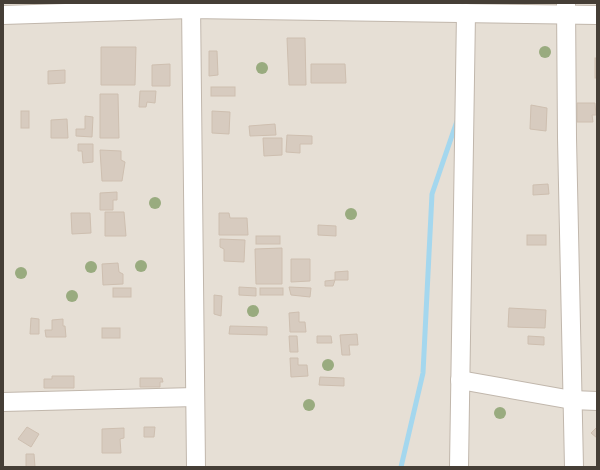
<svg xmlns="http://www.w3.org/2000/svg" width="600" height="470" font-family="Karla,sans-serif">
	<rect width="100%" height="100%" fill="#f3eee6"/>
	<rect fill="#e6dfd5" x="3" y="3" width="594" height="464"/>
	<g fill="none" stroke-linecap="round" stroke-linejoin="round">
		<path stroke="#a4d7ee" stroke-width="5" d="M401,467L423,373L432,194L457,121"/>
	</g>
	<g fill="#d7cbbf" stroke="#cebfb0">
		<path d="M287,38H305L306,85H289Z"/>
		<path d="M101,47H136L135,85H101Z"/>
		<path d="M209,51H217L218,75L209,76Z"/>
		<rect x="595" y="58" width="2" height="20"/>
		<path d="M170,64V86H152V65Z"/>
		<path d="M311,64H345L346,83H311Z"/>
		<path d="M65,70V83L48,84V71Z"/>
		<rect x="211" y="87" width="24" height="9"/>
		<path d="M140,91H156L155,103L147,102L146,107H139Z"/>
		<path d="M100,94H118L119,138H100Z"/>
		<path d="M577,103H595L596,115H592L593,122H577Z"/>
		<path d="M531,105L547,108L546,131L530,129Z"/>
		<rect x="21" y="111" width="8" height="17"/>
		<path d="M212,111L230,112L229,134L212,133Z"/>
		<path d="M85,116L93,117L92,137L76,136V129H85Z"/>
		<path d="M67,119L68,138H51V120Z"/>
		<path d="M275,124L276,135L250,136L249,126Z"/>
		<path d="M287,135L312,136V144H300V153L286,152Z"/>
		<path d="M263,138H282V155L264,156Z"/>
		<path d="M78,144H93V162L83,163L82,151H78Z"/>
		<path d="M100,150L121,151V160L125,162L122,181H102Z"/>
		<path d="M548,184L549,194L533,195V185Z"/>
		<path d="M117,192V200H113V210H100V193Z"/>
		<path d="M105,212H124L126,236H105Z"/>
		<path d="M71,213H90L91,233L72,234Z"/>
		<path d="M219,213H229L230,218H247L248,235H219Z"/>
		<path d="M318,225L336,226V236L318,235Z"/>
		<rect x="527" y="235" width="19" height="10"/>
		<rect x="256" y="236" width="24" height="8"/>
		<path d="M220,239L245,240L244,262L224,261V249L220,247Z"/>
		<path d="M282,248V284H256L255,249Z"/>
		<path d="M291,259H310V281L291,282Z"/>
		<path d="M118,263L119,272L123,274V284L103,285L102,264Z"/>
		<path d="M348,271V280H335V272Z"/>
		<path d="M335,280L333,286H325V281Z"/>
		<path d="M239,287L256,288V296L239,295Z"/>
		<path d="M289,287L311,288L310,297L291,295Z"/>
		<rect x="113" y="288" width="18" height="9"/>
		<rect x="260" y="288" width="23" height="7"/>
		<path d="M214,295L222,296L221,316L214,314Z"/>
		<path d="M509,308L546,310L545,328L508,327Z"/>
		<path d="M299,312V322H305L306,332H290L289,313Z"/>
		<path d="M31,318L39,319V334H30Z"/>
		<path d="M63,319V326H65L66,337H46L45,330H52V320Z"/>
		<path d="M230,326L267,327V335L229,334Z"/>
		<rect x="102" y="328" width="18" height="10"/>
		<path d="M357,334L358,345H349L350,355H342L340,335Z"/>
		<path d="M289,336H297L298,352H290Z"/>
		<path d="M317,336H331L332,343H317Z"/>
		<path d="M528,336L544,337V345L528,344Z"/>
		<path d="M290,358H298V365H307L308,376L291,377Z"/>
		<path d="M52,376H74V388H44V379H52Z"/>
		<path d="M320,377L344,378V386L319,385Z"/>
		<path d="M140,378H162L163,382H160V387H140Z"/>
		<path d="M27,427L39,434L31,447L18,439Z"/>
		<path d="M144,427H155L154,437H144Z"/>
		<path d="M597,427V438L591,433Z"/>
		<path d="M124,428V438L120,439L121,453H102V429Z"/>
		<path d="M26,454H34L35,467H26Z"/>
	</g>
	<g fill="none" stroke-linecap="round" stroke-linejoin="round">
		<defs>
			<g id="minor">
				<path d="M191,3L196,467"/>
				<path d="M566,3L567,138L574,467"/>
				<path d="M3,15L191,9L597,15"/>
				<path d="M460,380L572,400L597,401"/>
				<path d="M3,402L195,397"/>
				<path d="M459,467L466,13"/>
			</g>
		</defs>
		<use href="#minor" stroke="#c1b7ac" stroke-width="20"/>
		<use href="#minor" stroke="#fff" stroke-width="18"/>
	</g>
	<g fill="#99ab7f">
		<circle cx="545" cy="52" r="6"/>
		<circle cx="262" cy="68" r="6"/>
		<circle cx="155" cy="203" r="6"/>
		<circle cx="351" cy="214" r="6"/>
		<circle cx="141" cy="266" r="6"/>
		<circle cx="91" cy="267" r="6"/>
		<circle cx="21" cy="273" r="6"/>
		<circle cx="72" cy="296" r="6"/>
		<circle cx="253" cy="311" r="6"/>
		<circle cx="328" cy="365" r="6"/>
		<circle cx="309" cy="405" r="6"/>
		<circle cx="500" cy="413" r="6"/>
	</g>
	<rect width="600" height="470" fill="none" stroke="#453e36" stroke-width="8"/>
</svg>
